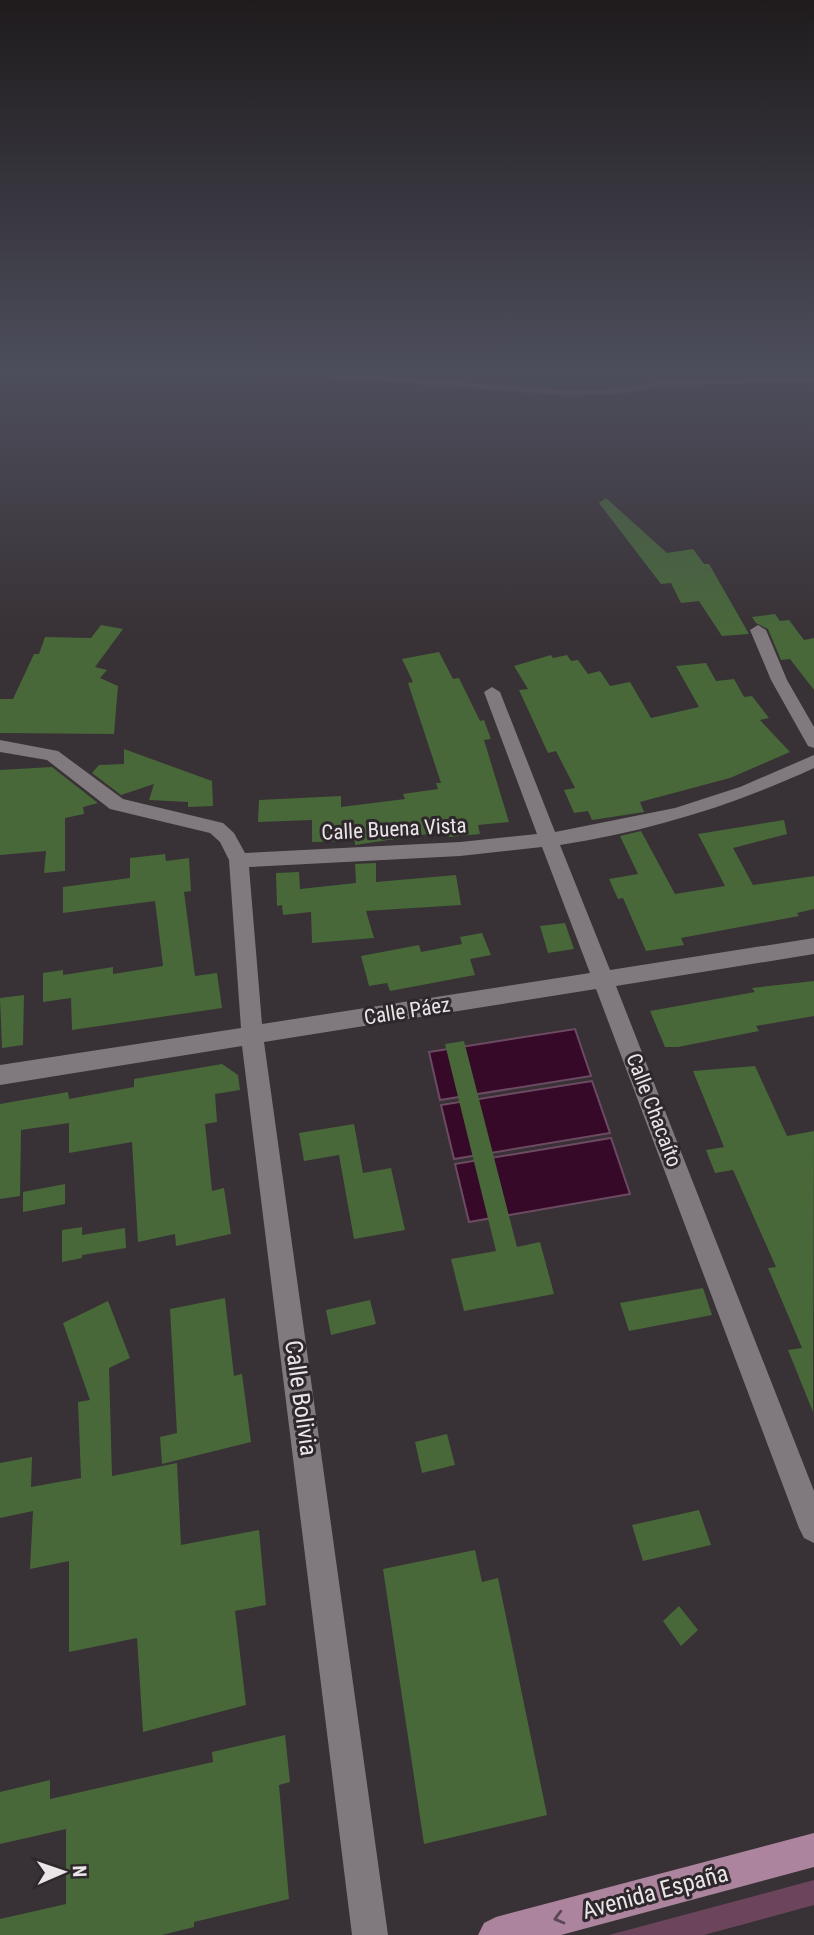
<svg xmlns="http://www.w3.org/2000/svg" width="814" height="1935" font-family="'Roboto Condensed',sans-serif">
	<rect width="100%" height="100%" fill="#383135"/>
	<path fill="#6c455d" d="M814,1880V1905L704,1935H609Z"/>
	<g fill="#360928" stroke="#6c4b62" stroke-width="2">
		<path d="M575,1029L591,1076L440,1100L429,1052Z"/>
		<path d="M592,1081L610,1133L454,1159L441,1105Z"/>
		<path d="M611,1138L630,1194L469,1222L455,1164Z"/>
	</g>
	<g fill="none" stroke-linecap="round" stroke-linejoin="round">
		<path stroke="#6c4b62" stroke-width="5" d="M244,368L569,393L619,391L670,382L814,380"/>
	</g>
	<g fill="#486839">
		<path d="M606,498L667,553L693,549L704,564H709L749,634L722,636L699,601L681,603L671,583L661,584L599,503Z"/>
		<path d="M775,614L780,621L789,620L804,640L814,638V690L790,659L781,660L768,629L756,623L752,617Z"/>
		<path d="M101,625L123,629L95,667L107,670L100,678L118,686L114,734L0,733V699H13L34,654H39L45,637L91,638Z"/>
		<path d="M439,652L453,679L459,678L480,721L484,720L491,739L484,740L509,822L478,825L480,834L449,837L448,831L355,845V841L312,842V820L258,822L259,800L341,796V807L405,799L403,794L438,789L436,783H441L408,683L413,682L402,659Z"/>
		<path d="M551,655L553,658L567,655L571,661L578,660L588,674L600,671L610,686L630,682L651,718L699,707L676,666L706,663L716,681L734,679L744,697L752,696L769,718L760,720L790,752L730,778L640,802L644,812L592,820L588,811L574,813L564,790L575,788L556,751L548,753L519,690L528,689L514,666Z"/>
		<path d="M124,749L212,781L213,806L188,807V802L149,800L154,784L121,795L92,773L99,765L124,764Z"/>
		<path d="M52,767L98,803L83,807L84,814L65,818V871L44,873L46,851L0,855V770Z"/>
		<path d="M784,820L787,834L733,848L753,885L814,876V909L797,913L799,916L681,938L684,945L646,951L623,898L618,899L609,879L638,874L620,836L641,831L675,894L725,886L698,834Z"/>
		<path d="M165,854L166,861L189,858L191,891L184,892L195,976L217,973L222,1008L72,1030L71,998L43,1002V973L63,970V975L113,967V974L163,966L155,901L63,913V887L130,878V858Z"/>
		<path d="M376,863V882L456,875L461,905L366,911L374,938L312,943L311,912L283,915L282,905L277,906L276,873L299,872L300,889L356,883L355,864Z"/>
		<path d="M565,923L574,949L548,953L540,926Z"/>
		<path d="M482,933L491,955L470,959L475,975L390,991L387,983L369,986L361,956L419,945L421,952L462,944L460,937Z"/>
		<path d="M814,981V1016L756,1026L759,1031L678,1047H665L650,1011L755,992L752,988Z"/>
		<path d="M24,995L23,1045L2,1048L0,998Z"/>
		<path d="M464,1041L517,1247L540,1242L554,1294L464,1311L451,1259L496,1251L445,1044Z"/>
		<path d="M222,1064L238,1075L240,1090L215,1094L217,1122L205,1124L212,1191L224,1188L231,1234L176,1246L175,1234L138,1242L132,1142L69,1153V1123L21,1130L20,1196L0,1199V1104L68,1092L69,1099L134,1087V1079Z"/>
		<path d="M755,1066L787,1136L814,1131L813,1412L788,1350L802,1348L768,1268L776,1267L733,1170L715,1173L706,1150L724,1147L693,1071Z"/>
		<path d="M354,1124L363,1173L391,1168L405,1230L354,1239L339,1155L304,1161L299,1133Z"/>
		<path d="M65,1184V1204L23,1212V1192Z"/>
		<path d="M82,1227V1235L125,1228L126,1248L82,1255V1258L62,1262V1230Z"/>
		<path d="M703,1288L712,1315L629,1331L620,1303Z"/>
		<path d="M225,1298L234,1376L242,1374L251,1442L162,1464L160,1437L177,1433L170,1309Z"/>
		<path d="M370,1300L376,1324L331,1335L326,1310Z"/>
		<path d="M108,1301L130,1358L109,1368L112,1476L177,1463L181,1545L259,1530L266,1605L235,1611L246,1705L143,1732L137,1638L69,1652V1561L30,1569L33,1511L0,1518V1463L32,1457L31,1487L81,1478L78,1402L90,1400L63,1323Z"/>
		<path d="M447,1434L455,1465L422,1473L415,1442Z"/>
		<path d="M699,1510L711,1545L643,1561L632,1525Z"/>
		<path d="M475,1550L482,1582L498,1578L547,1815L424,1844L383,1569Z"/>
		<path d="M679,1606L698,1630L681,1646L663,1621Z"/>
		<path d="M285,1735L290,1782L279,1785L289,1899L194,1922V1927L162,1935H0V1919L66,1904V1829L0,1844V1792L50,1780V1799L213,1762L212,1752Z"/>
	</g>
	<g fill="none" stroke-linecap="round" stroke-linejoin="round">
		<g fill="#80797d" fill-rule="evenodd">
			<path d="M758,625L766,630L787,680L814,727V748L808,746L771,680L750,630Z"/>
			<path d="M492,687L500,692L555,832L675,808L740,787L814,755V768C732,806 650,831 560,845L610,970L814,938V954L616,986L814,1491V1543L804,1538L799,1528L596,989L264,1042L388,1935H352L242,1046L0,1085V1065L241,1028L229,860L220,842L210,833L110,809L47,760L0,752V740L58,751L123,799L223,823L234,833L245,853L460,842L537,834L484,692ZM542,847L590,973L262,1024L249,867L460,856Z"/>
		</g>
		<path fill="#ac849d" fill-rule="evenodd" d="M814,1833V1867L561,1935H478L484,1923L496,1917Z"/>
	</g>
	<defs><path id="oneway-chevron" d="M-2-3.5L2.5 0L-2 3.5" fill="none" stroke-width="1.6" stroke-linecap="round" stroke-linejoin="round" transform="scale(1.75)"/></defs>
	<use stroke="#5a4853" href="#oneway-chevron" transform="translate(559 1918) rotate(165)"/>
	<linearGradient id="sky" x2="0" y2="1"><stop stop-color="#1f1b1d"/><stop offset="0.58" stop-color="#4d4e5c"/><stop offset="1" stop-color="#4d4e5c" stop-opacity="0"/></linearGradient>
	<rect width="814" height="639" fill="url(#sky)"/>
	<g text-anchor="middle" stroke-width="6" stroke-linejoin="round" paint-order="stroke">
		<g font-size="21" fill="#eae6e8" stroke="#2e272b">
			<text transform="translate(394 829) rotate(-3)" y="7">Calle Buena Vista</text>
			<text transform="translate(407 1011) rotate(-9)" y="7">Calle Páez</text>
			<text transform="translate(654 1110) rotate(69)" y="7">Calle Chacaíto</text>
		</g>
		<g font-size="24" fill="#eae6e8" stroke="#2e272b">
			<text transform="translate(301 1398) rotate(82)" y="8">Calle Bolivia</text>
			<text transform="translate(655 1892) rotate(-15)" y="8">Avenida España</text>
		</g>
	</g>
	<g transform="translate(63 1872) rotate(88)" stroke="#2e272b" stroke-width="5" paint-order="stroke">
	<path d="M0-5L12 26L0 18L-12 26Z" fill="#eae6e8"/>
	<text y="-10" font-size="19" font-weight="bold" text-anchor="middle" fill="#eae6e8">N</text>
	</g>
</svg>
